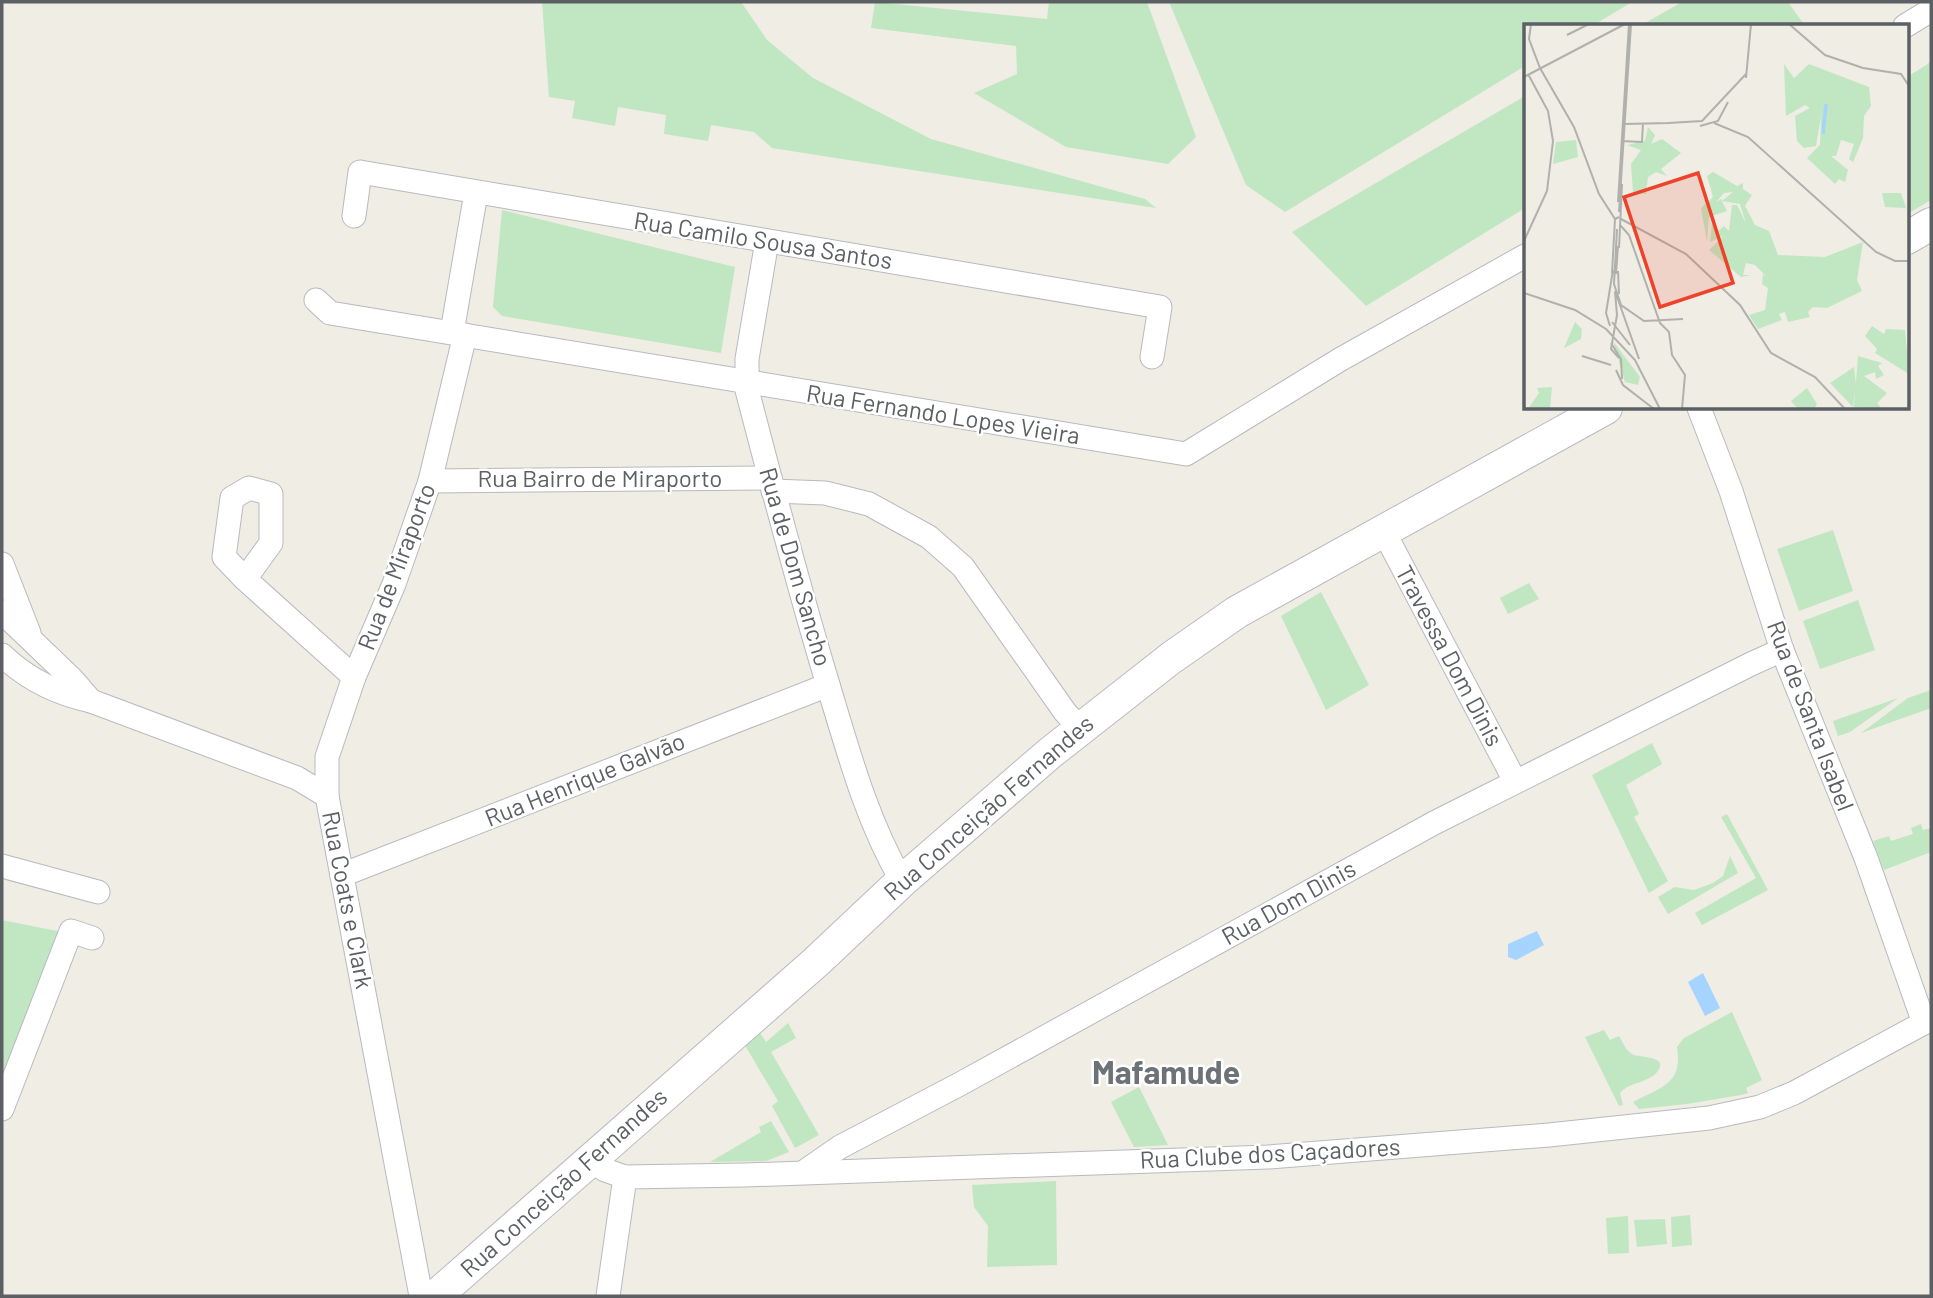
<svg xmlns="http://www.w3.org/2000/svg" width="1933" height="1298" font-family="Barlow,sans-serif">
	<rect width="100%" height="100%" fill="#efede4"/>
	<g fill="#c0e7c1">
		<path d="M542,2H741L767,40L813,78L931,139L1145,199L1156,208L772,148L754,132L711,125L708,141L664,134L666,115L618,107L615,126L572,118L575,101L549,97Z"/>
		<path d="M875,2L1047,19L1049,2H1147L1196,137L1168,164L1066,147L974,93L1017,74L1016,46L871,28Z"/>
		<path d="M1169,2H1632L1592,26H1525V66L1285,212L1246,185Z"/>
		<path d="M1682,2H1788L1805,26H1640Z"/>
		<path d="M1931,62V200L1907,214V77Z"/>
		<path d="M1525,96V208L1366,306L1292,232Z"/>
		<path d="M502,210L735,267L721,353L502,316L493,307Z"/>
		<path d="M1833,530L1853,591L1799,611L1777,549Z"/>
		<path d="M1529,583L1539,599L1508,614L1500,598Z"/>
		<path d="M1321,592L1369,685L1326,710L1281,616Z"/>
		<path d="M1858,600L1875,650L1820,669L1803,621Z"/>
		<path d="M1931,690V708L1861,733L1908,698Z"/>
		<path d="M1898,698L1850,732L1838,736L1833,721Z"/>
		<path d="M1652,743L1662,764L1626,785L1639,814L1634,817L1668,881L1649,893L1592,775Z"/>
		<path d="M1727,814L1768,890L1702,925L1695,913L1756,878L1721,817Z"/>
		<path d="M1921,824L1923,830L1931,828V852L1884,870L1873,841L1889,836L1891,841L1913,834L1911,828Z"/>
		<path d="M1730,856L1738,873L1668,914L1658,897L1675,887L1694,890L1713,883L1723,876Z"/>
		<path d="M2,920L62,932L2,1085Z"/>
		<path d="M1732,1012L1762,1080L1746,1088L1748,1093L1741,1095L1687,1104L1639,1109L1633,1102C1662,1087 1683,1084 1677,1047L1684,1038Z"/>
		<path d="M788,1023L796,1038L771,1052L819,1135L795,1148L772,1106L778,1101L743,1042L757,1028L766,1042Z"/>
		<path d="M1604,1030L1610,1040L1619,1036C1623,1042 1625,1050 1632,1054C1638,1058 1669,1055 1658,1071C1649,1083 1629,1082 1620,1093L1623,1105L1619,1106L1585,1037Z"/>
		<path d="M1139,1087L1168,1145L1134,1147L1111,1102Z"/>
		<path d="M771,1121L789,1152L766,1161L710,1162L761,1132L759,1127Z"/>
		<path d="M1056,1181L1057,1265L987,1267L988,1226L974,1207L972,1185Z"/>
		<path d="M1690,1215L1692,1245L1672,1247L1671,1217Z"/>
		<path d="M1628,1216L1629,1253L1608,1254L1606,1218Z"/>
		<path d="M1665,1219L1667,1244L1637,1247L1634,1220Z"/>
	</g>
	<g fill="#a4d4ff">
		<path d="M1537,931L1544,945L1516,960L1508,957V944Z"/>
		<path d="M1703,973L1720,1008L1705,1016L1688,982Z"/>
	</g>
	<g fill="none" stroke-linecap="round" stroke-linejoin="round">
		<defs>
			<g id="street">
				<path d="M1905,26L1931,10"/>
				<path d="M354,216L360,172L1160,307L1152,357"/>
				<path d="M767,241L747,359V390C773,490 799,589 829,688C849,754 867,821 902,881"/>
				<path d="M316,300L330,313L1186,454L1341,359L1525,256"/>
				<path d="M452,332L476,193"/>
				<path d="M1699,408L1731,491L1782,650L1866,858L1924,1023"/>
				<path d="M430,481L770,478"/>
				<path d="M773,491L825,493L869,504L929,537L963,567L1065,712L1080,729"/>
				<path d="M1383,530L1515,781"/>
				<path d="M2,564L29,633"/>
				<path d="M245,579L271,543V494L249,488L232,498L224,557L245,579L354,677"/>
				<path d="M2,612L72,679L91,701"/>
				<path d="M2,655C27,679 58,694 91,701L297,778L327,796"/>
				<path d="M2,866L98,892"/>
				<path d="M342,875L828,685"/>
				<path d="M2,1109L71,931L92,938"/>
				<path d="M589,1160L605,1170L625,1177L745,1175L1268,1157L1549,1135L1709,1118L1760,1107L1794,1093L1931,1019"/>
				<path d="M804,1172L840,1147L960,1084L1434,823L1751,664L1782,650"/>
				<path d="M421,1296L327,796V757L354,677L394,584L430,481L465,335"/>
				<path d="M608,1296L625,1177"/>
			</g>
			<g id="secondary">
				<path d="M1907,238L1931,224"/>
				<path d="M436,1296L816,962L902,881L1050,753L1171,658L1237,612L1606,408"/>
			</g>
		</defs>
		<use href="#street" stroke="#b7babf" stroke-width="25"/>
		<use href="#secondary" stroke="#b8bbc1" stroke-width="34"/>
		<use href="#street" stroke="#fff" stroke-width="23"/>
		<use href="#secondary" stroke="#fff" stroke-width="32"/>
	</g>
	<g text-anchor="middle" stroke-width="5" stroke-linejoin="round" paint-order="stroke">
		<g font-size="24" fill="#5c6065" stroke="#fff">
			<text transform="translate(763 241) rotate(9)" y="8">Rua Camilo Sousa Santos</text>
			<text transform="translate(943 415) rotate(9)" y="8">Rua Fernando Lopes Vieira</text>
			<text x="600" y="487">Rua Bairro de Miraporto</text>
			<text transform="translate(397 567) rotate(-69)" y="8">Rua de Miraporto</text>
			<text transform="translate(795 567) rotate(74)" y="8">Rua de Dom Sancho</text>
			<text transform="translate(1449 656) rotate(62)" y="8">Travessa Dom Dinis</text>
			<text transform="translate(1810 716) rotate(69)" y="8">Rua de Santa Isabel</text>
			<text transform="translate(585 780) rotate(-22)" y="8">Rua Henrique Galvão</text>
			<text transform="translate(989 808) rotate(-41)" y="8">Rua Conceição Fernandes</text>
			<text transform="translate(347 900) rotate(79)" y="8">Rua Coats e Clark</text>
			<text transform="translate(1289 903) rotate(-29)" y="8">Rua Dom Dinis</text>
			<text transform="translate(1270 1154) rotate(-3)" y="8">Rua Clube dos Caçadores</text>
			<text transform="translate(564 1183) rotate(-42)" y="8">Rua Conceição Fernandes</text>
		</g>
		<g font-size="32" font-weight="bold" fill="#6d7277" stroke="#fff">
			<text x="1166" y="1084">Mafamude</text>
		</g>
	</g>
	<g transform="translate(1524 24)">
		<rect width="385" height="385" fill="#efede4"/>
		<path d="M260,40L270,54L285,40L345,63L347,82L340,92L339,114L329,138L325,135L330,120L317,116L312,132H307L324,146L321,158L315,155L311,160L283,134L296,121L297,92L292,122L280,124L273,117L271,92L286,84L281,81L262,92ZM124,103L131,111L127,120L138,115L157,129L137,145L143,152L132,148L124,153L122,170L109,169L107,140L117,126L103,121L121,117ZM52,116L54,133L29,140L32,118ZM189,148L213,162L219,159V165L228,171L221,182L231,201L245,207L254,231L301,233L339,218L333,256L338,267L303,284L289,283L284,288L286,293L264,298L261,288L255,290L258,296L234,305L225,291L241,286L244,264L238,260L239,250L245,255L231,241L222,239L219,251H227L217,253L185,226L199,212L186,218L188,199L192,209L200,202L205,207L208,181H213L222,199L216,180L198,177L209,168L200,169L192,178L197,175L203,187L185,193L183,218L177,184L189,173L183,152ZM358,169H377L382,184L361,183ZM51,298L58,305L57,315L40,324ZM348,302L360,310L362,305L381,306L385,350L351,329L353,325L341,312ZM89,317L116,353L114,361L101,358ZM334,332L358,339L354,342L360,351L352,355L351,348L340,352L363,369L353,379L358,385L330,383ZM330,343L332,361L329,383L306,359ZM28,363L26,385H4L15,369L13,364ZM283,364L293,380L290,385H274L267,377Z" fill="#c0e7c1"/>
		<path fill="none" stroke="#a4d4ff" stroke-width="3.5" d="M299,110L302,80"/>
		<path fill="none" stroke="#b0b1ad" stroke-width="2" d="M7,0L5,15L16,44L50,103L75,170L91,195M265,0L301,31L339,44L377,50L385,62M43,11L65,0M0,53L101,0M222,54L227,0M144,99L178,97L222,50M190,99L224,113L352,228L371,237H385M99,100L146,99M176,102L194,97L204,78M97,117L118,118L119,99M94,178L105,0M95,188L107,0M97,195L162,230L216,281L247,329L291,353L321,385M96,201L105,211L136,299L145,308L148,331L161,351L158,385M93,205L90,260L97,281L120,297L159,295M0,217L23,167L29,117L24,87L4,50M95,224L98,160M94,247L95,270M88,249L91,195L95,193M92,250L94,222M91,267L115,335M91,268L93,291L87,325L95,334M0,269L51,286L82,305L111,336L136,385M88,298L106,321M86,302L82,289L89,246M87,319L97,335L98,355M58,332L87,341M92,346L99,361L130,385"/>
		<path fill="#ef422b" fill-opacity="0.15" stroke="#ef422b" stroke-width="3.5" d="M174,149L209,259L136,283L100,173Z"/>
		<rect width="385" height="385" fill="none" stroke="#5c6065" stroke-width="3.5"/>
	</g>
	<rect width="1933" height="1298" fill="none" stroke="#5c6065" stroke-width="7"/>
</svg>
